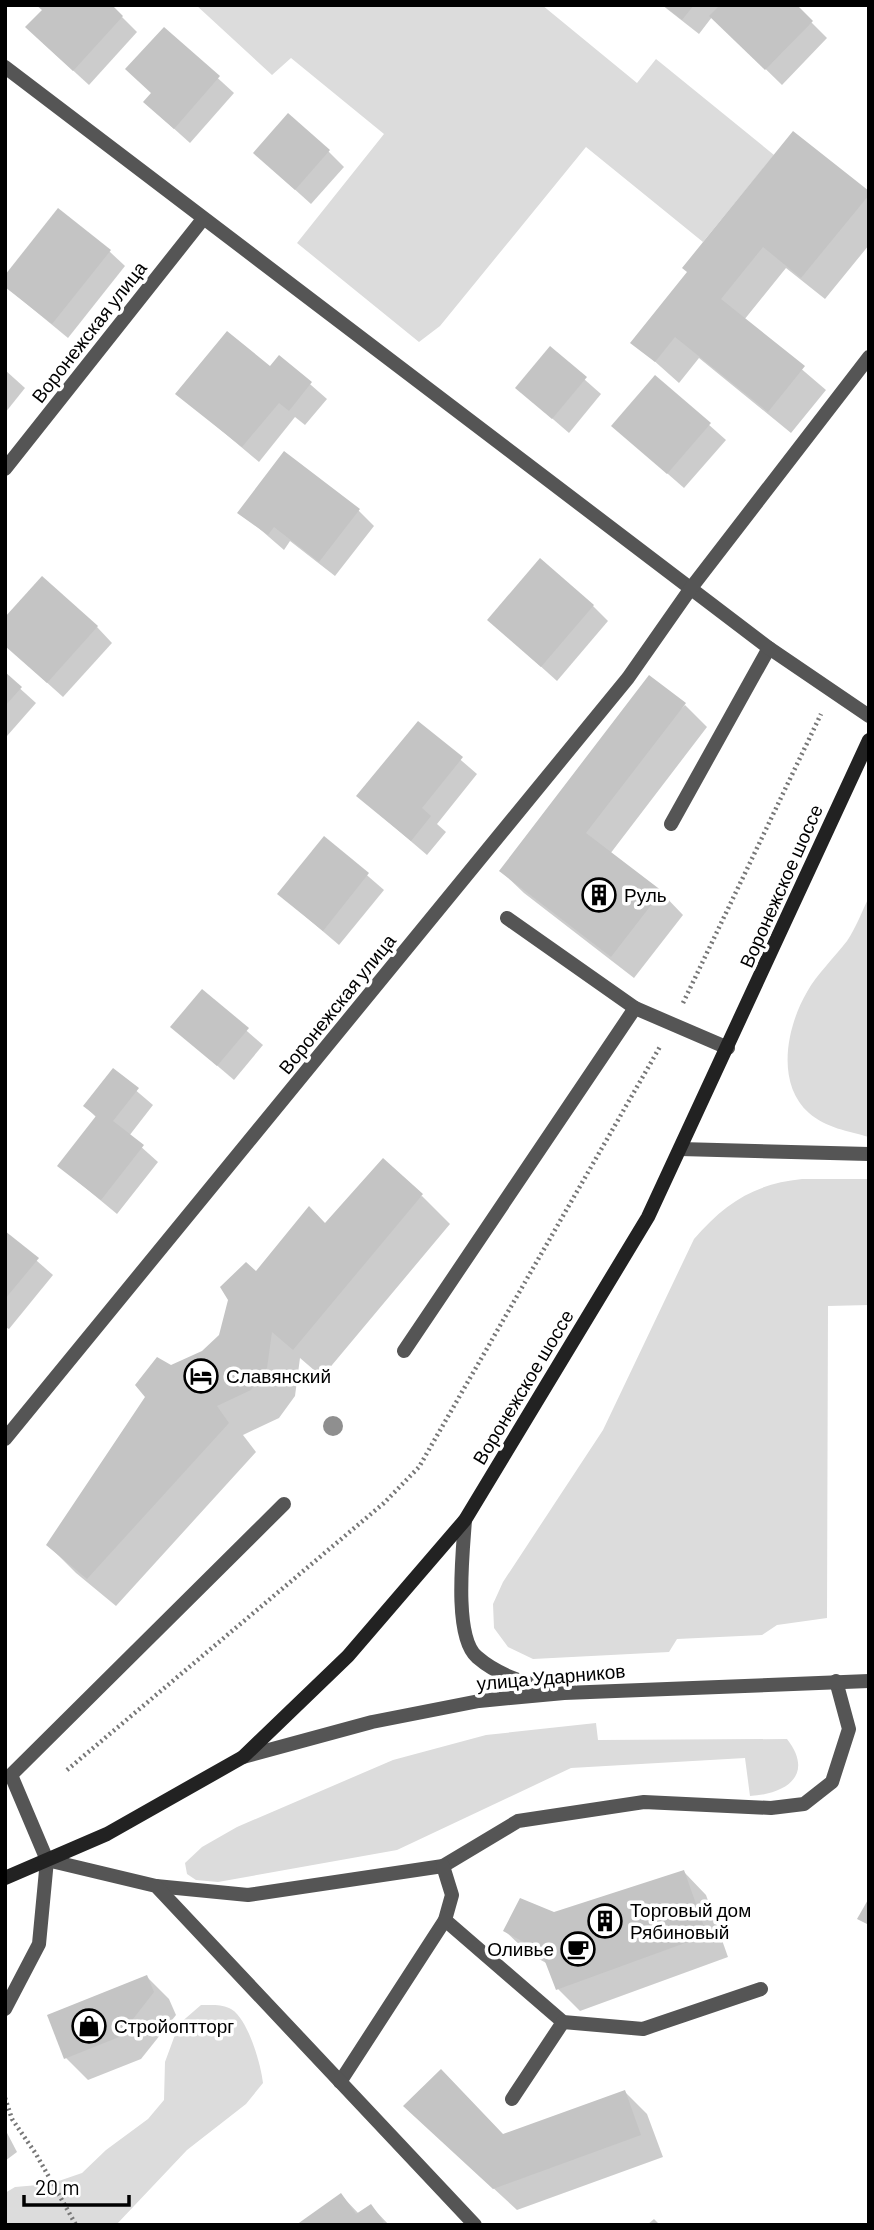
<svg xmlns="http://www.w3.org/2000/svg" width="874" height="2230" font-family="Barlow,sans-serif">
	<rect width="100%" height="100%" fill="#fff"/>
	<g fill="#dcdcdc">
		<path d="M196,5H542L637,83L656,59L774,155L703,242L586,147L440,326L419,342L297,243L384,134L291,58L272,75Z"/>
		<path d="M869,897V1137C848,1131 826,1128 809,1113C775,1083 787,1026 807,992C817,974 834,958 847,941C856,928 862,911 869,897Z"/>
		<path d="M802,1179H869V1305L828,1306L827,1618L777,1625L762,1635L677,1639L669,1652L533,1659L508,1647L494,1628L493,1604L503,1582L603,1430L694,1239C725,1203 754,1184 802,1179Z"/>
		<path d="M596,1723L598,1740L787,1739C815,1775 786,1794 750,1796L745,1758L571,1768L397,1850L218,1882L196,1880L187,1874L185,1863L202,1847L237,1827L393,1760L486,1735Z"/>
		<path d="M201,2005C210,2005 221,2004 229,2008C247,2015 261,2064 263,2083L246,2104L187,2150L116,2225H5V2193L15,2187L50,2184L82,2173L106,2150L148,2119L164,2100L165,2062L179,2024Z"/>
	</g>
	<g fill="#0003">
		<path d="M662,5H794L827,38L782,85L712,17L699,34Z"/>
		<path d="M122,17L137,32L89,85L43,43Z"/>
		<path d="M164,29L234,93L190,143L161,117L153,94Z"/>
		<path d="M328,151L344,167L311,204L271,168Z"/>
		<path d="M869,194V245L825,299L786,268L744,320L826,390L791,433L699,358L679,383L633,342L689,272Z"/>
		<path d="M109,251L125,266L68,338L5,286Z"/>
		<path d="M550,349L601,394L569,433L517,388Z"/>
		<path d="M279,357L327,399L305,425L295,417L259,462L178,394L270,368Z"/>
		<path d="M5,370L25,388L5,413Z"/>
		<path d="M655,377L726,440L684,488L613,426Z"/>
		<path d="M358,510L374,526L335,576L290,541L284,550L240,512Z"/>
		<path d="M593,606L608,621L557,681L489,620Z"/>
		<path d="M97,627L112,643L63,697L5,645Z"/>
		<path d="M5,675L36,703L7,736L5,735Z"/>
		<path d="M685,705L707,727L610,854L661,892L683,915L634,978L524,893L501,871Z"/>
		<path d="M418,723L477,774L437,824L446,832L427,855L358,796Z"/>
		<path d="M324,838L384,890L339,945L279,894Z"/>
		<path d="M202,992L263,1045L234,1080L172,1027Z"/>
		<path d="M113,1071L153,1105L129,1136L158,1162L117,1214L59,1166L97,1118L85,1106Z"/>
		<path d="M422,1196L450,1224L322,1377L300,1358L295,1396L279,1418L243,1435L256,1452L116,1606L76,1573L48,1545L171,1367L203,1352L221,1336L230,1299L256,1274L325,1225Z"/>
		<path d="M5,1233L53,1275L9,1329L5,1327Z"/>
		<path d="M684,1872L706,1895L728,1957L580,2011L558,1989L548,1964L528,1953L505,1931Z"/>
		<path d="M147,1977L169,1999L176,2015L141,2059L88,2080L66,2058Z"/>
		<path d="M625,2092L647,2114L663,2157L517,2210L428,2128L503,2136Z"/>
		<path d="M5,2129L17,2152L5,2161Z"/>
		<path d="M341,2195L359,2214L371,2206L389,2225H299Z"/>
		<path d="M654,2219L660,2225H647Z"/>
	</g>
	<g fill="#c4c4c4">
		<path d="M36,5H112L123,16L73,71L25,27L42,10Z"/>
		<path d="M663,5H694L682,20Z"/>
		<path d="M720,5H797L813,21L765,70L709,16Z"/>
		<path d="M164,27L220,76L174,129L143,102L151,93L125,69Z"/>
		<path d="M288,113L330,150L295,190L253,153Z"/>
		<path d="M793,131L869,191V195L801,278L763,247L721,299L805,366L768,412L675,337L655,362L630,343L687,272L682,268Z"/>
		<path d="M58,208L111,250L52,324L5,287V275Z"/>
		<path d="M227,331L270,366L279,355L312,382L289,411L279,403L242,447L175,394Z"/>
		<path d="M550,346L587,377L552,419L515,388Z"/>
		<path d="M655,375L711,423L667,474L611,426Z"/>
		<path d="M284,451L360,509L319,562L274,527L268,535L237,513Z"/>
		<path d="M540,558L594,605L541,667L487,620Z"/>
		<path d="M42,576L98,626L47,683L5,646V617Z"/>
		<path d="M5,672L22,687L5,706Z"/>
		<path d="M649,675L686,703L586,833L662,891L611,957L499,871Z"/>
		<path d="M418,721L463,757L422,808L431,816L411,841L356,796Z"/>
		<path d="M324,836L369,873L323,931L277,894Z"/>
		<path d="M202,989L249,1028L217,1066L170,1027Z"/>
		<path d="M113,1068L139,1088L113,1121L144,1145L101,1200L57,1166L96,1116L83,1106Z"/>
		<path d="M383,1158L423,1194L293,1350L272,1332L267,1368L251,1390L217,1406L229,1423L87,1579L46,1545L145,1397L135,1385L157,1357L171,1365L202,1351L219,1335L228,1300L220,1287L246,1262L256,1271L309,1206L325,1223Z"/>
		<path d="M5,1231L39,1258L5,1299Z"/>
		<path d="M684,1870L707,1935L556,1990L541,1951L503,1931L520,1898L554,1912Z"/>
		<path d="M869,1898V1925L857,1919Z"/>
		<path d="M147,1975L154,1992L119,2037L64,2059L47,2015Z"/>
		<path d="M441,2069L503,2134L625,2090L641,2135L493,2189L403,2106Z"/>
		<path d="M341,2193L356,2214L371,2204L384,2222L380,2225H296Z"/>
	</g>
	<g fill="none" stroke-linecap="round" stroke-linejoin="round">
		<g stroke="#777" stroke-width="4.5" stroke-dasharray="2 3.5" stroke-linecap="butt">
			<path d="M683,1003L821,714"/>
			<path d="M67,1770L384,1503L419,1467L661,1045"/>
			<path d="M5,2098L12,2119L36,2154L76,2225"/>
		</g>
		<g stroke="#555" stroke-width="14">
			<path d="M671,824L769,648"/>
			<path d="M507,918L635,1008"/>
			<path d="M680,1149L869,1154"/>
			<path d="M404,1351L635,1008L728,1048"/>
			<path d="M156,1886L248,1895L443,1866L518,1821L644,1802L771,1808L804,1804L832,1782L849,1729L836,1681"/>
			<path d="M445,1920L563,2022L643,2029L761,1989"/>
			<path d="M5,2009L39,1944L47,1860L11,1775L284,1504"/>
			<path d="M340,2082L445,1920L452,1895L443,1866"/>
			<path d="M512,2099L563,2022"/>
		</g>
		<g stroke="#555" stroke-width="14">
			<path d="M5,67L769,648L869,716"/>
			<path d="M5,469L203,219"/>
			<path d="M5,1439L628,678L691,588L869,357"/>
			<path d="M465,1520C463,1550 453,1637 477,1657C500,1677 527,1683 555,1691"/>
			<path d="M243,1757L372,1722L479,1701L564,1693L869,1681"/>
			<path d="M47,1860L156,1886L475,2225"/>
		</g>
		<path stroke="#222" stroke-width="14" d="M5,1878L107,1834L243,1757L348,1656L465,1520L648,1217L869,740"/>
	</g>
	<circle fill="#8f8f8f" cx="333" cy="1426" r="10"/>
	<defs>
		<symbol id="building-ring" viewBox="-11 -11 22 22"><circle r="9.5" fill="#fff" stroke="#000" stroke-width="1.5"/><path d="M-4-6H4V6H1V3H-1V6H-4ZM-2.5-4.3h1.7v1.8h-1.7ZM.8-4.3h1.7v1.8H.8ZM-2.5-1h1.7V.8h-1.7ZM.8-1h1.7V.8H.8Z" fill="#000"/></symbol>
		<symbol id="hotel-ring" viewBox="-11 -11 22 22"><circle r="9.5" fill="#fff" stroke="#000" stroke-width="1.5"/><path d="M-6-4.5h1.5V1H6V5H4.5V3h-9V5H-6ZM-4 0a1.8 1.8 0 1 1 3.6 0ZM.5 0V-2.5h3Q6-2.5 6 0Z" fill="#000"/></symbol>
		<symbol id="cafe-ring" viewBox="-11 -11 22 22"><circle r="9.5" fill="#fff" stroke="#000" stroke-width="1.5"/><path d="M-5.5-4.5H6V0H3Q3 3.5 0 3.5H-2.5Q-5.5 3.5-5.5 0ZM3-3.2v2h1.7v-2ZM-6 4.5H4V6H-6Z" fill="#000"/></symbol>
		<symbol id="shop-ring" viewBox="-11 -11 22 22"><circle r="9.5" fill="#fff" stroke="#000" stroke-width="1.5"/><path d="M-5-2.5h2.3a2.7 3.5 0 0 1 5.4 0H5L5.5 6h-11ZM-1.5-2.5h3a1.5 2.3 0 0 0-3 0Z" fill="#000"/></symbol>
	</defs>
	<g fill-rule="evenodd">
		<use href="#building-ring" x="580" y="876" width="38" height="38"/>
		<use href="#hotel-ring" x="182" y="1357" width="38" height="38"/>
		<use href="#building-ring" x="586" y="1902" width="38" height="38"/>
		<use href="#cafe-ring" x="559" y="1930" width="38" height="38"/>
		<use href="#shop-ring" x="70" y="2007" width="38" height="38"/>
	</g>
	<g text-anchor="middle" stroke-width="7" stroke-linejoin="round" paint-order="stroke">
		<g font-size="19" fill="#000" stroke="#fff">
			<text transform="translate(89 332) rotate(-52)" y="7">Воронежская улица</text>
			<text transform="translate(781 886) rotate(-66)" y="7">Воронежское шоссе</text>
			<text transform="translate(337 1004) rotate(-51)" y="7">Воронежская улица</text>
			<text transform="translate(523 1387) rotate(-59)" y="7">Воронежское шоссе</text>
			<text transform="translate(551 1677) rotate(-5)" y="7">улица Ударников</text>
		</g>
		<g font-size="19" fill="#000" stroke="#fff" text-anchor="start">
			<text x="624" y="902">Руль</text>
			<text x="226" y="1383">Славянский</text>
			<text x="630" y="1917">Торговый дом<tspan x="630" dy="22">Рябиновый</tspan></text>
			<text x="554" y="1956" text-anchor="end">Оливье</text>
			<text x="114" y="2033">Стройоптторг</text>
		</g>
	</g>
	<rect width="874" height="2230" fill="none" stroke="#000000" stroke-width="14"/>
	<path d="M24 2195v10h105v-10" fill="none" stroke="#000000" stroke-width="3.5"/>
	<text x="35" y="2195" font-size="21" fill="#000000" stroke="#ffffff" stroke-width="5" paint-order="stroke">20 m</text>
</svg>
